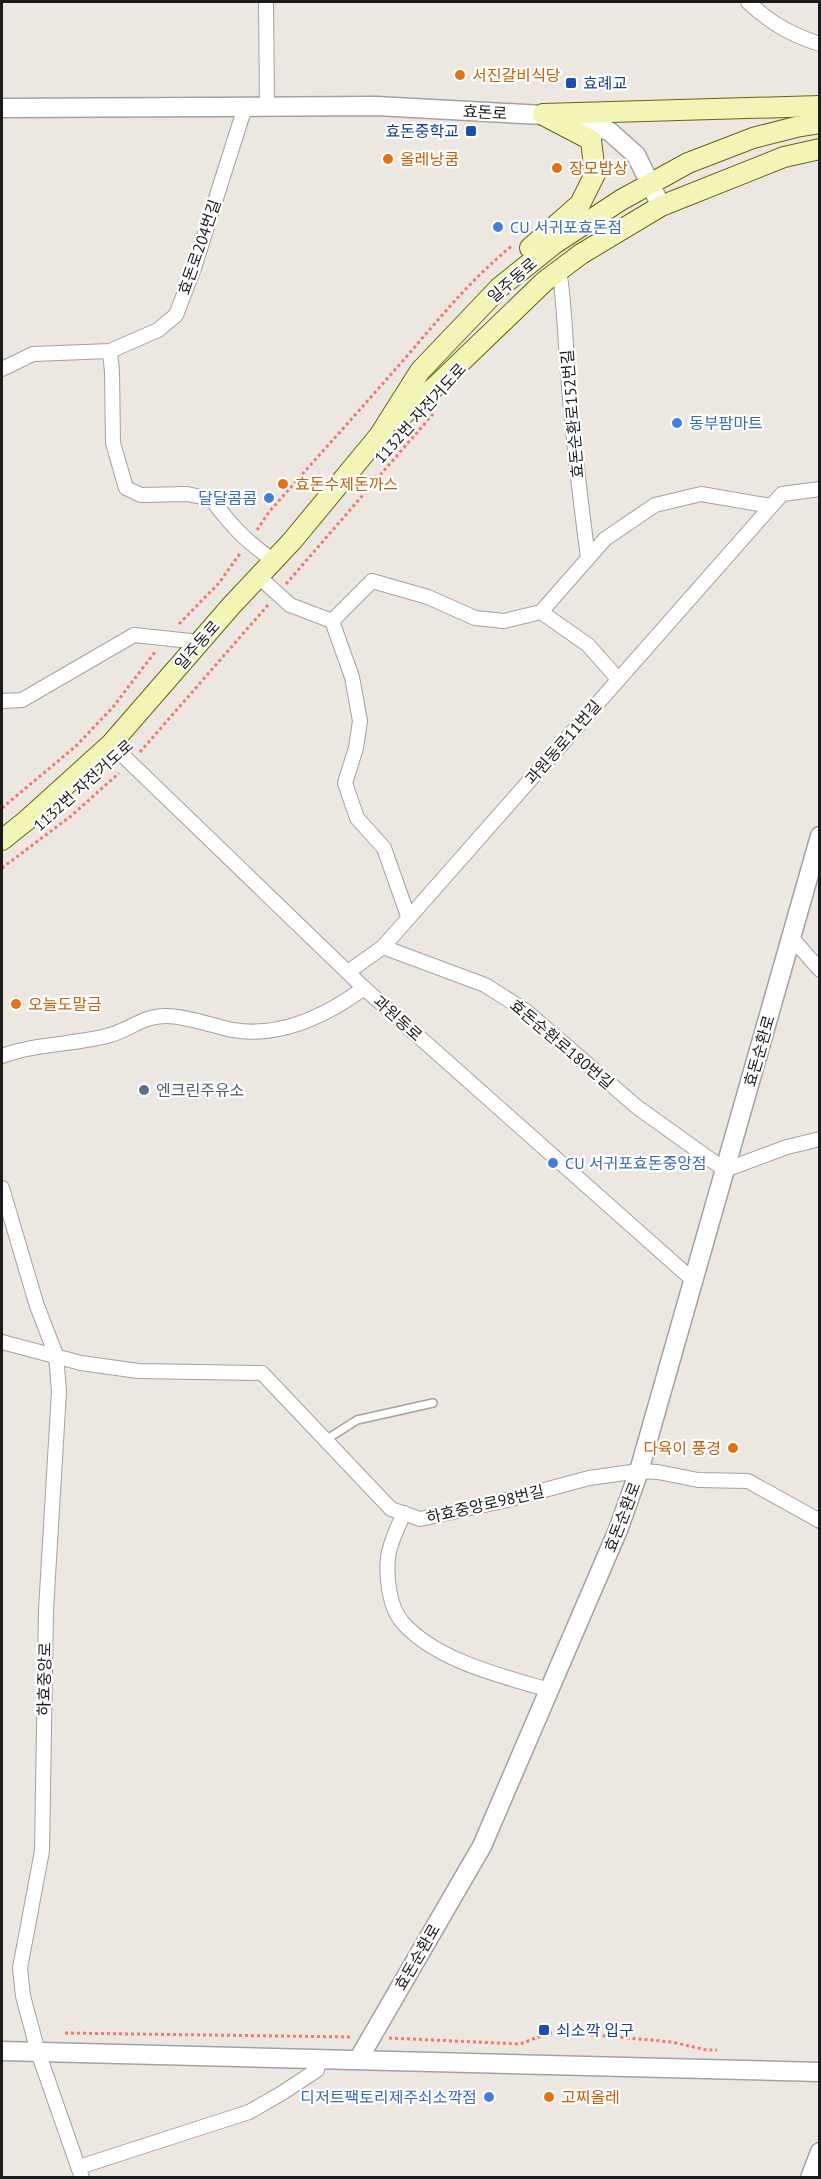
<svg xmlns="http://www.w3.org/2000/svg" width="821" height="2179" font-family="'PT Sans','Noto Sans KR',sans-serif">
	<rect width="100%" height="100%" fill="#ece8e1"/>
	<g fill="none" stroke-linecap="round" stroke-linejoin="round">
		<defs>
			<path id="service" d="M324,1441L357,1420L433,1403"/>
			<g id="minor">
				<path d="M266,2L267,107"/>
				<path d="M748,2C771,23 789,34 820,44"/>
				<path d="M559,270C565,305 565,340 568,375C573,437 580,497 588,558"/>
				<path d="M110,351L112,372L113,443L126,488L141,495L187,494L211,499C232,526 245,541 273,560"/>
				<path d="M2,369L33,354L110,351L158,330L176,315L194,268L245,107"/>
				<path d="M258,576L290,605L332,621L352,677L360,721L356,748L345,783L357,818L384,848L408,916"/>
				<path d="M541,612L588,645L618,679"/>
				<path d="M332,621L372,581L428,597L475,618L504,621L541,612L605,539L655,505L701,494L771,506"/>
				<path d="M2,701L22,700L134,635L200,642"/>
				<path d="M111,744L364,988L694,1281"/>
				<path d="M791,937L820,970"/>
				<path d="M383,947L485,985L526,1011L637,1107L725,1170L787,1147L820,1139"/>
				<path d="M348,972L383,947L782,494L820,489"/>
				<path d="M2,1056C36,1043 75,1045 110,1035C129,1030 143,1016 165,1016C182,1015 214,1026 233,1030C281,1038 326,1016 364,988"/>
				<path d="M2,1188L37,1306L56,1355L59,1391L46,1610L42,1851L20,1968L23,1996L38,2052L82,2178"/>
				<path d="M2,1342L81,1363L138,1371L262,1373L391,1509L420,1519L503,1501L589,1478L639,1471L658,1472L698,1480L748,1481L820,1521"/>
				<path d="M404,1513C398,1527 390,1542 388,1557C386,1577 389,1608 403,1623C437,1661 502,1676 549,1690"/>
				<path d="M79,2167L249,2112L282,2093L317,2070L319,2059"/>
			</g>
			<g id="tertiary">
				<path d="M2,108L376,106L543,115L609,131L636,155L661,206"/>
				<path d="M2,2051L820,2072"/>
				<path d="M358,2060L482,1846L618,1530L639,1471L820,836"/>
				<path d="M810,2178L820,2152"/>
			</g>
			<g id="secondary">
				<path d="M543,114L820,106"/>
				<path d="M530,248L580,204L595,174L591,140L543,115"/>
				<path d="M397,420L438,384L545,281L581,254L661,206L784,157L820,149"/>
				<path d="M2,840L27,820L111,744L231,606L292,541L379,436L420,371L500,287L554,244L621,200L688,163L753,138L796,127L820,123"/>
			</g>
		</defs>
		<use href="#service" stroke="#a2a2a2" stroke-width="10"/>
		<use href="#minor" stroke="#a2a2a2" stroke-width="16"/>
		<use href="#tertiary" stroke="#a2a2a2" stroke-width="21"/>
		<use href="#secondary" stroke="#616a0a" stroke-width="22"/>
		<g stroke="#f2796d" stroke-width="3" stroke-dasharray="3 3" stroke-linecap="butt">
			<path d="M257,530L269,512C310,465 352,419 393,372C432,328 467,282 513,245"/>
			<path d="M286,584L433,414"/>
			<path d="M179,624L219,583L241,552"/>
			<path d="M140,752L268,605"/>
			<path d="M2,808L76,746L113,707L155,652"/>
			<path d="M2,868L71,816L119,773"/>
			<path d="M65,2033L352,2037"/>
			<path d="M389,2038L520,2044L549,2033L561,2032L672,2042L707,2050H717"/>
		</g>
		<use href="#service" stroke="#fff" stroke-width="7"/>
		<use href="#minor" stroke="#fff" stroke-width="14"/>
		<use href="#tertiary" stroke="#fff" stroke-width="18"/>
		<use href="#secondary" stroke="#f3f5b6" stroke-width="20"/>
	</g>
	<g fill="#e8710a" stroke="#fff" stroke-width="2">
		<circle cx="460" cy="75" r="6"/>
		<circle cx="388" cy="159" r="6"/>
		<circle cx="557" cy="168" r="6"/>
		<circle cx="283" cy="484" r="6"/>
		<circle cx="16" cy="1004" r="6"/>
		<circle cx="733" cy="1448" r="6"/>
		<circle cx="549" cy="2097" r="6"/>
	</g>
	<g fill="#1a4fb4" stroke="#fff" stroke-width="2">
		<rect x="565" y="77" width="12" height="12" rx="3"/>
		<rect x="465" y="125" width="12" height="12" rx="3"/>
		<rect x="538" y="2024" width="12" height="12" rx="3"/>
	</g>
	<g fill="#3f7fe0" stroke="#fff" stroke-width="2">
		<circle cx="498" cy="227" r="6"/>
		<circle cx="677" cy="423" r="6"/>
		<circle cx="269" cy="498" r="6"/>
		<circle cx="553" cy="1163" r="6"/>
		<circle cx="489" cy="2097" r="6"/>
	</g>
	<circle fill="#5c6f8a" stroke="#fff" stroke-width="2" cx="144" cy="1090" r="6"/>
	<g text-anchor="middle" stroke-width="4.5" stroke-linejoin="round" paint-order="stroke">
		<g font-size="16" fill="#c56008" stroke="#fff" text-anchor="start">
			<text x="472" y="81">서진갈비식당</text>
			<text x="400" y="165">올레낭쿰</text>
			<text x="569" y="174">장모밥상</text>
			<text x="295" y="490">효돈수제돈까스</text>
			<text x="28" y="1010">오늘도말금</text>
			<text x="721" y="1454" text-anchor="end">다육이 풍경</text>
			<text x="561" y="2103">고찌올레</text>
		</g>
		<g font-size="16" fill="#164399" stroke="#fff" text-anchor="start">
			<text x="583" y="89">효례교</text>
			<text x="459" y="137" text-anchor="end">효돈중학교</text>
			<text x="556" y="2036">쇠소깍 입구</text>
		</g>
		<g font-size="16" fill="#1b1b1b" stroke="#fff">
			<text transform="translate(485 112) rotate(3)" y="6">효돈로</text>
			<text transform="translate(199 247) rotate(-71)" y="6">효돈로204번길</text>
			<text transform="translate(512 280) rotate(-41)" y="6">일주동로</text>
			<text transform="translate(420 413) rotate(-48)" y="6">1132번 자전거도로</text>
			<text transform="translate(572 414) rotate(-95)" y="6">효돈순환로152번길</text>
			<text transform="translate(197 645) rotate(-49)" y="6">일주동로</text>
			<text transform="translate(563 742) rotate(-49)" y="6">과원동로11번길</text>
			<text transform="translate(83 785) rotate(-42)" y="6">1132번 자전거도로</text>
			<text transform="translate(398 1018) rotate(42)" y="6">과원동로</text>
			<text transform="translate(562 1044) rotate(40)" y="6">효돈순환로180번길</text>
			<text transform="translate(759 1051) rotate(-74)" y="6">효돈순환로</text>
			<text transform="translate(485 1504) rotate(-13)" y="6">하효중앙로98번길</text>
			<text transform="translate(622 1517) rotate(-69)" y="6">효돈순환로</text>
			<text transform="translate(44 1679) rotate(-89)" y="6">하효중앙로</text>
			<text transform="translate(417 1957) rotate(-60)" y="6">효돈순환로</text>
		</g>
		<g font-size="16" fill="#366cbe" stroke="#fff" text-anchor="start">
			<text x="510" y="233">CU 서귀포효돈점</text>
			<text x="689" y="429">동부팜마트</text>
			<text x="257" y="504" text-anchor="end">달달콤콤</text>
			<text x="565" y="1169">CU 서귀포효돈중앙점</text>
			<text x="477" y="2103" text-anchor="end">디저트팩토리제주쇠소깍점</text>
		</g>
		<g font-size="16" fill="#4e5e75" stroke="#fff" text-anchor="start">
			<text x="156" y="1096">엔크린주유소</text>
		</g>
	</g>
	<rect width="821" height="2179" fill="none" stroke="#1b1b1b" stroke-width="6"/>
</svg>
